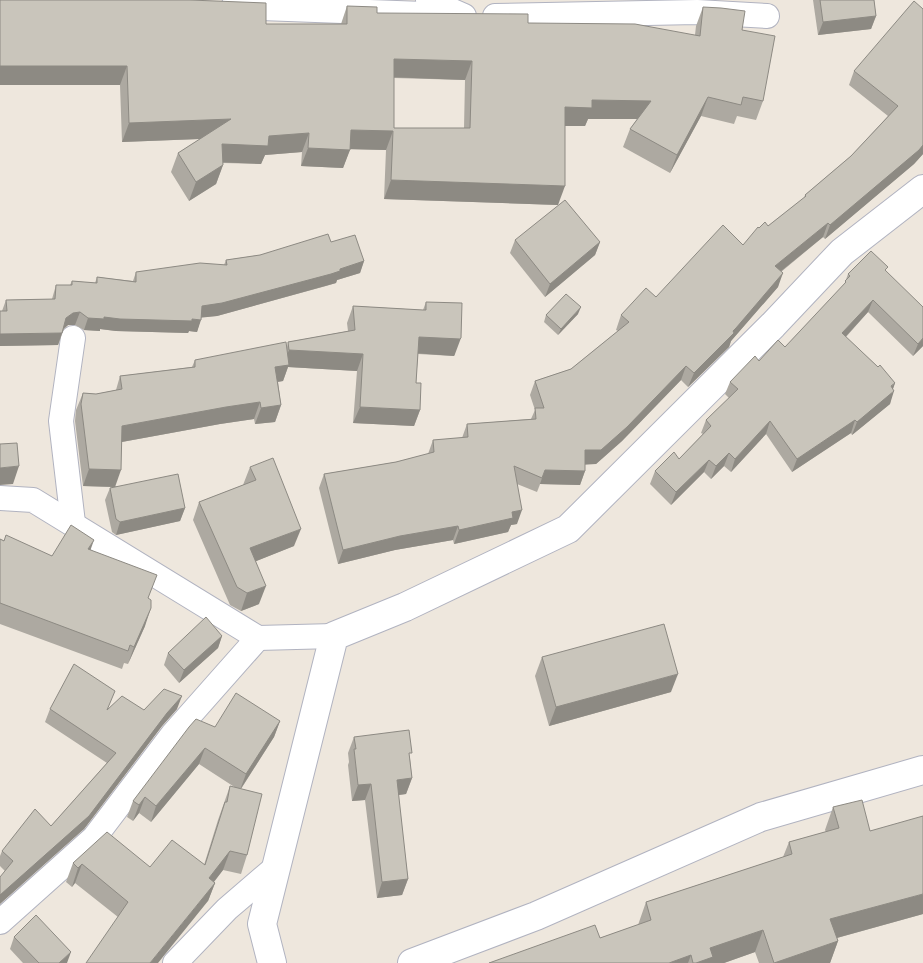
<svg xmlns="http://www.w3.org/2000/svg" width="923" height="963" font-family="'Open Sans',sans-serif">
	<rect width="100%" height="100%" fill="#eee7dd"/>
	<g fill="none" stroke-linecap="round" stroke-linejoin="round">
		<defs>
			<g id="minor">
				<path d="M428,0L464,16"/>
				<path d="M233,7L424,14"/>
				<path d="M495,16L697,12L767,16"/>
				<path d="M0,498L33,500L258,638L334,636"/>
				<path d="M73,523L61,421L73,338"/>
				<path d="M0,922L94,838L173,734L258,638"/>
				<path d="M175,963L227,909L276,867"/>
			</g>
			<g id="tertiary">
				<path d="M272,963L262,924L334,636L405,607L568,529L773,325L842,252L923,189"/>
				<path d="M412,963L536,916L761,817L923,770"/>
			</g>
		</defs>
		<use href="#minor" stroke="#b1b3c0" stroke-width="26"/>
		<use href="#tertiary" stroke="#b1b3c0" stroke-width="30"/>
		<use href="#minor" stroke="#fff" stroke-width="24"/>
		<use href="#tertiary" stroke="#fff" stroke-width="28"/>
	</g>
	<g fill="#ada9a1" fill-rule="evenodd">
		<path d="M813,0H874L876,16L871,29L818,35Z"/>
		<path d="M347,6L377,13L528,23L695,35L696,26L703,7L742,30L763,101L756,120L737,116L734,124L701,116L670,173L623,147L630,129L637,119H588L585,126H565L558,205L384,199L386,150L350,149L343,168L301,166L302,152L265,155L261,164L223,163V165L216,184L189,201L171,172L178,153L200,139L122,142L120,85H0L266,24H341ZM394,78L465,80L464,128H394Z"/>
		<path d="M923,9V154L914,164L825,239L823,237L781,272L778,287L731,341L729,347L688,387L681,380L622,441L596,464H585V471L580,485L540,484L537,492L517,484V524L511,525L508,532L454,544L453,540L395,550L338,564L319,488L324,474L396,462L428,454L433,440L462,438L467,424L531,419L535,410L530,395L535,381L571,369L618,331L616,330L621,315L656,297L743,245L759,228L768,226L804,198L805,195L851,156L888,116L849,85L854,71Z"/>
		<path d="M515,240L600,242L595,255L545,297L510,253Z"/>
		<path d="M331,242L364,261L360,273L337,280L336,283L326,286L217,316L201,317L197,332L189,331L188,333L116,331L100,329V331L84,330L75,325H68L64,329L58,345L0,346V311H2L6,300L52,299L56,285H70L72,281L95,283L97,277L133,281L136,272L224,265L226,260L260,255Z"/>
		<path d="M886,272L923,346L913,356L868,312L846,337L895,383L893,389L890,404L852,435L851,433L792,472L766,434L731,472L724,466L711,479L704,472L671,505L650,484L655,471L679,459L703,434L701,433L706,420L729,398L725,394L730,382L759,361L785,347L844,285L848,274Z"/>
		<path d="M426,302L455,354L454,356L418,354L416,383L420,410L414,426L353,423L357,371L288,367L283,381L278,382L281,405L275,422L255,424L254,419L220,424L122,442L115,486L185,508L180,521L116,535L112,532L105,500L110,488L114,487L83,486L75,421L76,410L83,393L96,394L116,390L120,376L192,367L195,360L287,347L288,342L348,331L347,323L353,306L423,310Z"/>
		<path d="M578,314L558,335L544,322L546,315Z"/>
		<path d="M250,467L294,546L256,561L259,604L241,611L230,605L193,520L199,502L243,485Z"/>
		<path d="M0,539L52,556L90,550L148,598L145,626L128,664L124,663L122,669L0,624Z"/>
		<path d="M222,636L218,648L179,683L164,665L168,653Z"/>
		<path d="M542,657L671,692L549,726L535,676Z"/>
		<path d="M109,708L144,710L177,709L162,726L84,829L5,871L0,866V856L2,851L51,826L107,763L45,722L50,709Z"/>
		<path d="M280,721L274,737L241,789L247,855L241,874L223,870L214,882L215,883L208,901L118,917L75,883L72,887L66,882L73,863L150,867L204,865L218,820L230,786L236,788L199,764L151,822L139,813L133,821L127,817L133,801L215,727Z"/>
		<path d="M354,737L410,759L412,778L406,794L398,795L408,879L402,895L377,898L365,800L352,801L348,765L349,762L348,753Z"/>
		<path d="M833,807L870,831L923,914L837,938L838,941L830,963H759L755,952L724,963H489L600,938L638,925L646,902L783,857L789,842L826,832L825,830Z"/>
		<path d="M14,937L67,963H23L10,949Z"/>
	</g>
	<g fill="#8d8a83">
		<path d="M876,16L871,29L818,35L823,22Z"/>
		<path d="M394,59L472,61L465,80L387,77Z"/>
		<path d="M0,66H127L120,85H0Z"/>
		<path d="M708,97L701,116L670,173L677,155Z"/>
		<path d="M592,100L651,101L644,119H588L585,126H558L565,107Z"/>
		<path d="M231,119L224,138L122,142L129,123Z"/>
		<path d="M351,130L393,131L386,150L344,149Z"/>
		<path d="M309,133L302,152L265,155L261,164L215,162L222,144L269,136Z"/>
		<path d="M923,145V154L914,164L825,239L830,225Z"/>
		<path d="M308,148L350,150L343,168L301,166Z"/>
		<path d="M223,165L216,184L189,201L196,182Z"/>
		<path d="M391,180L565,186L558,205L384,199Z"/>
		<path d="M828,223L823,237L770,280L775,266Z"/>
		<path d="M600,242L595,255L545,297L550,284Z"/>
		<path d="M364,261L360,273L337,280L336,283L217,316L198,318L202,306L340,269Z"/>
		<path d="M783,273L778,287L731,341L729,347L688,387L694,373L733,331Z"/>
		<path d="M873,300L868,312L837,346L842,333Z"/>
		<path d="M581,307L578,314L558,335L561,329Z"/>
		<path d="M80,312L75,325H68L62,330L66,318L73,313Z"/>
		<path d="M104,317L192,319L201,320L197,332L189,331L188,333L116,331L100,329V331L84,330L88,318Z"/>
		<path d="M62,333L58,345L0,346V334Z"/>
		<path d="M419,337L461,338L455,354L454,356L413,353Z"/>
		<path d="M923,338V346L913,356L918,344Z"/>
		<path d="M289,350L363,354L357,371L288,367L283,381L269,383L275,367L283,365Z"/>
		<path d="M686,366L681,380L622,441L596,464L580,465L585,450Z"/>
		<path d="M895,383L891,394L894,391L890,404L852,435L857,422Z"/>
		<path d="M260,402L254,419L220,424L116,443L122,426L226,407Z"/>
		<path d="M281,405L275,422L255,424L261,408Z"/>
		<path d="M360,407L420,410L414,426L353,423Z"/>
		<path d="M855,420L851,433L792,472L797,459Z"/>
		<path d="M770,421L766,434L731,472L735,459Z"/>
		<path d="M729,453L724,466L711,479L716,466Z"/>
		<path d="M709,460L704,472L671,505L676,492Z"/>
		<path d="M19,466L13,484L0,485V468Z"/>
		<path d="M89,469L121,470L115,487L83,486Z"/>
		<path d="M545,470L585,471L580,485L540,484L537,492Z"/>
		<path d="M185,508L180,521L116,535L120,522Z"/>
		<path d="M522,510L517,524L511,525L508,532L454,544L459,530L512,512Z"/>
		<path d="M458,526L453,540L395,550L338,564L343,550L400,536Z"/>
		<path d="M301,529L294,546L244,566L250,548Z"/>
		<path d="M94,540L88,557V549Z"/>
		<path d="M266,586L259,604L241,611L247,593Z"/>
		<path d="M151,608L145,626L128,664L134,647Z"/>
		<path d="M222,636L218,648L179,683L184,670Z"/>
		<path d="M678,674L671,692L549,726L556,707Z"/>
		<path d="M182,696L177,709L162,726L84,829L0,904V895Z"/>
		<path d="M280,721L274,737L240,790L246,774Z"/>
		<path d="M205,748L199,764L151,822L156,806Z"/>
		<path d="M412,778L406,794L391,796L397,780Z"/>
		<path d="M371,784L365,800L352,801L358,785Z"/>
		<path d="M145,797L139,813L133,821L139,805Z"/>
		<path d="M230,851L223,870L202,897L209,878Z"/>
		<path d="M82,864L75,883L72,887L78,868Z"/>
		<path d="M408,879L402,895L377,898L382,882Z"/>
		<path d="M215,883L208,901L158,963H150Z"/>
		<path d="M923,894V914L822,942L830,919Z"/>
		<path d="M763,930L755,952L724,963H696L710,948Z"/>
		<path d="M838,941L830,963H774Z"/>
		<path d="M71,952L67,963H59Z"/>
		<path d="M691,955L688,963H669Z"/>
	</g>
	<g fill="#c9c5bb" stroke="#8d8a83" fill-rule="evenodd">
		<path d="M0,0H190L266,3V24H347V6L377,7V13L528,14V23L635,24L700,36L703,7L721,8L745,11L742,30L775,36L763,101L743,97L741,105L708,97L677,155L630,129L651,101L592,100V108L565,107V186L391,180L393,131L351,130L350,150L308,148L309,133L269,136L268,146L222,144L223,165L196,182L178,153L231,119L129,123L127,66H0ZM394,59L472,61L470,128H394Z"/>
		<path d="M820,0H874L876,16L823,22Z"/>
		<path d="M914,1L923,9V145L919,150L830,225L828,223L775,266L783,273L736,328L733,331L734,333L694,373L686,366L627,427L601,450H585V471L545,470L542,478L514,466L522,510L512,512L513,518L459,530L458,526L400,536L343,550L324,474L396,462L434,452L433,440L468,437L467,424L536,419L535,408H544L535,381L571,369L629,322L621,315L646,288L656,297L723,225L743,245L758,227L759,228L765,222L768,226L806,196L805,195L851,156L898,106L854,71Z"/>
		<path d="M565,200L600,242L550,284L515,240Z"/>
		<path d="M328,234L331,242L355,235L364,261L340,269V271L331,274L222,303L202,306L201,320L192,319V321L120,319L104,317V319L88,318L80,312L73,313L66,318L62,333L0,334V311H7L6,300L55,299L56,285H72V281L97,283V277L136,282V272L200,263L227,265L226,260L260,255Z"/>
		<path d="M871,251L888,267L885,270L923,307V338L918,344L873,300L842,333L878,367L880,365L895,383L891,386L894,391L857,422L855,420L797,459L770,421L735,459L729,453L716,466L709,460L676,492L655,471L674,452L679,459L711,426L706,420L738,389L730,382L755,356L759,361L778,340L785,347L846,282L845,281L850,276L848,274Z"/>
		<path d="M566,294L581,307L561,329L546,315Z"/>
		<path d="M426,302L462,303L461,338L460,339L419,337L416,383H421L420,410L360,407L363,354L289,350L288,342L355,330L353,306L423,310H426Z"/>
		<path d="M286,342L289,365L275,367L281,405L261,408L260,402L226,407L122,426L121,470L89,469L81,404L83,393L96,394L122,389L120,376L195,367V360Z"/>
		<path d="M17,443L19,466L0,468V444Z"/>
		<path d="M273,458L301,529L250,548L266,586L247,593L237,587L199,502L256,480L250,467Z"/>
		<path d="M178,474L185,508L120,522L116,519L110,488Z"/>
		<path d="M71,525L94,540L88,549L157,575L148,598L151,600V608L134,647L130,645L128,651L0,603V539L4,541L6,535L52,556Z"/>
		<path d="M206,617L222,636L184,670L168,653Z"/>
		<path d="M664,624L678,674L556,707L542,657Z"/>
		<path d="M74,664L115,691L107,710L122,696L144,710L164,689L182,696L167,713L89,816L0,895V877L13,861L2,851L35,809L51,826L116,753L50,709Z"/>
		<path d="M236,693L280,721L246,774L205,748L156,806L145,797L139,805L133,801L189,727L196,719L215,727Z"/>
		<path d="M409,730L412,753H409L412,778L397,780L408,879L382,882L371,784L358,785L354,749H356L354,737Z"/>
		<path d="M230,786L262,794L247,855L230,851L209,878L215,883L150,963H86L128,902L82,864L78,868L73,863L107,832L150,867L172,840L205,865L225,802H227Z"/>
		<path d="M862,800L870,831L923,816V894L830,919L838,941L774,963L763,930L710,948L713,957L696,963H693L691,955L669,963H489L595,925L600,938L651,920L646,902L792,854L789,842L839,828L833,807Z"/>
		<path d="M36,915L71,952L59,963H39L14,937Z"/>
	</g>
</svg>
